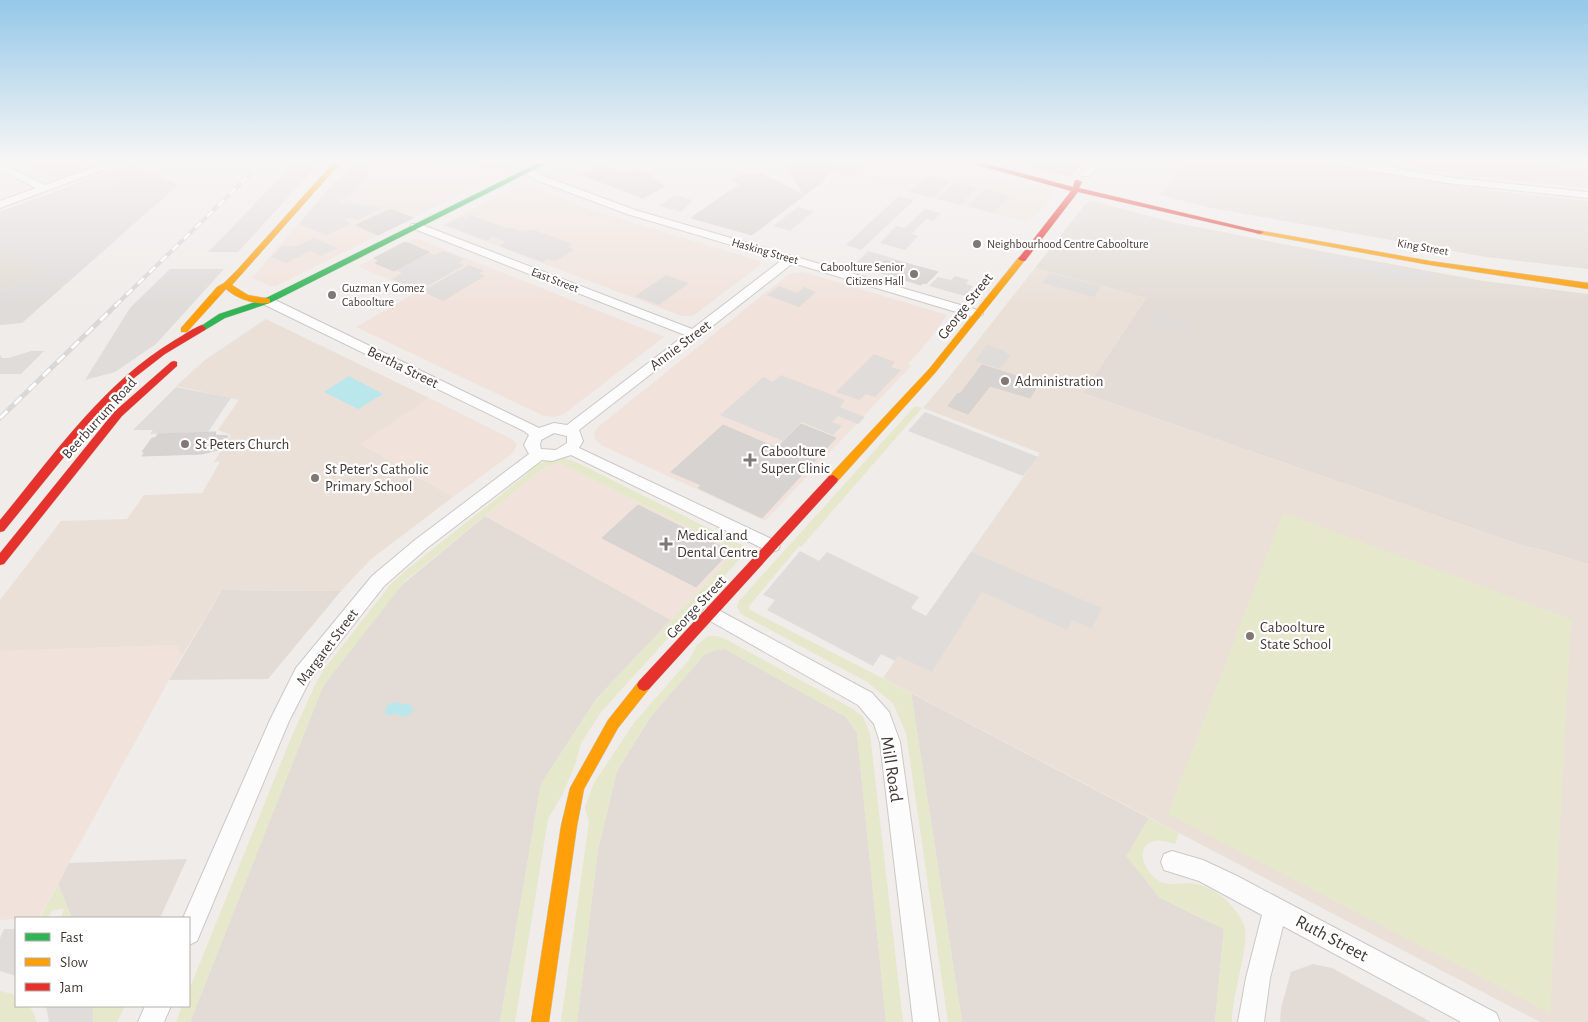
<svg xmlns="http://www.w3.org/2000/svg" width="1588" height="1022" font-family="'Alegreya Sans',sans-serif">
	<rect width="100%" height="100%" fill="#efece9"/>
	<g fill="#e3dcd6">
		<path d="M13,160H104L63,176L52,177Z"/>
		<path d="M1159,160H1298L1496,191L1588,201V269L1486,257L1211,208L1160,195L1182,166Z"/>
		<path d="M1367,160H1503L1588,168V188L1470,176Z"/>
		<path d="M131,164L147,171L86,194L70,186Z"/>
		<path d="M1093,201L1172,222L1288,245L1483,281L1588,294V564L1539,549L1527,547L1083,393L1146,298L1035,268L1087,202Z"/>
		<path d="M0,245L46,272L0,291Z"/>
		<path d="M485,516L671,620L597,698L541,784L500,1022H190L323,686L398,588Z"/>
		<path d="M222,590L341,591L268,679L169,680Z"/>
		<path d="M725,649L846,717L857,733L886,1022H577L598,849L617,771L651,716L704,655L715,650Z"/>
		<path d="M911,693L1149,818L1127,856L1160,898L1224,929L1215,1022H962Z"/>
		<path d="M187,859L160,918H72L58,884L69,863Z"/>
		<path d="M1313,964L1332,968L1431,1022H1280L1281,1008L1291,972Z"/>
	</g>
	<g fill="#f1e3dc">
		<path d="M876,160H930L1050,189L1054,194L1028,222L853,178Z"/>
		<path d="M359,164L486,170L501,174L276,286H271L252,278L333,182L350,165Z"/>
		<path d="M524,183L582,207L760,261L759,266L693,316H682L442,225Z"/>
		<path d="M414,239H418L664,337L564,414L555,417L544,416L356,327L417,292L358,266Z"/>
		<path d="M803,272L947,315L930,339L908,364L911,366L765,521L601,445L595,439L594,432L599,426L789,274Z"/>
		<path d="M429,398L513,440L517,444L513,453L453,497L359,444Z"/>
		<path d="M559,463L731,548L733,555L671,620L485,516L545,467Z"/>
		<path d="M176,645L182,656L39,918L0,920V651Z"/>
	</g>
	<g fill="#eae0d8">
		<path d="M1035,268L1146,298L1083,393L1527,547L1539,549L1588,564V1022H1540L883,678L1040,453L923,408L950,376Z"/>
		<path d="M266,319L429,398L360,444L453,497L370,560L341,591L222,590L182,656L176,645L0,651V600L61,521L127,519L144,495L202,493L220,462H214L231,435L218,430L239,400L176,386L205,360Z"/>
	</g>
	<g fill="#e5e8ca">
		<path d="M4,160C22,160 35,176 52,177C73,178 92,160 113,160L63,178L48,180Z"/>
		<path d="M1503,160H1588V168Z"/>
		<path d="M915,406L922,408L801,547L799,546L749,606L750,610L911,693L962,1022H948L906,733L893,703L867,682L741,614L737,607L739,601Z"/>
		<path d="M563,458L576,462L742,545L746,548V552L601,712L581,743L575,765L563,793L548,819L515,1022H500L541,784L597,698L733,555L731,548L559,463L545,467L406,580L323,686L190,1022H176L182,1006H189V990L291,738L316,683L325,668L391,584L404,572L526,475C535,463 549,459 563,458Z"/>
		<path d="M1283,513L1571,619L1550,1013L1168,814Z"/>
		<path d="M708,636H716L725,639L853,709L863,717L870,734L903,1022H886L857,733L846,717L725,649L715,650L704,655L651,716L617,771L598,849L577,1022H561L589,822L585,807L594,783L634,723L689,660L697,645Z"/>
		<path d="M1149,818L1179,833L1175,844C1167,842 1160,839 1152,842C1133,849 1147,874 1159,881C1169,886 1179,883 1189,883C1212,884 1235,904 1244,925C1251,942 1231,997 1232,1022H1215L1224,929L1160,898L1126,856Z"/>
		<path d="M58,884L72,918H61L64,909L53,910L48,918H40Z"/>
		<path d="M0,991L16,995V1006H28L32,1010L37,1022H0Z"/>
		<path d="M93,1006H125L117,1022H93Z"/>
	</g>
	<g fill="#e0dcda">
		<path d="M297,160H322L238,252H208Z"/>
		<path d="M842,160H871L852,176L829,171Z"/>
		<path d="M355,164L371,165L364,172L370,173L347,199H340L336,203L385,206L358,220L351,217L345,220L351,224L326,235L299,224L336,181Z"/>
		<path d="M147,171L178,185L22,323L0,325V291L45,272L0,245V212L70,186L86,194Z"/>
		<path d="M928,176L951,181L933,198L909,192Z"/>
		<path d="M955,182L977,188L960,205L937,199Z"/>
		<path d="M984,189L1003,193L1010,196L994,213L968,206Z"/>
		<path d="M675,195L693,200L681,212L659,206Z"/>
		<path d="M899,196L914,200L861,250L846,245Z"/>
		<path d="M798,207L814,211L790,231L773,226Z"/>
		<path d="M925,209L941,213L933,221L926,219L911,234L918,236L905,250L880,243L896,226L905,228Z"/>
		<path d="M470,215L509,229L512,228L524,232L531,229L573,244L568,247L574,250L555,261L548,259L542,262L499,246L506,242L493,237L487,241L445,225L461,217L465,218Z"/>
		<path d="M314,238L338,248L321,256L310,251L286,263L272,257L282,246H297Z"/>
		<path d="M443,251L464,259L458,263L464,265L419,291L392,279L402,273L396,270L428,253L435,255Z"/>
		<path d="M868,251L895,259L893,261L885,259L873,272L853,266Z"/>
		<path d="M1312,251L1433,273L1436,283L1422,280V285L1312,264Z"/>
		<path d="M469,265L484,271L479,273L485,276L443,301L422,291Z"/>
		<path d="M170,269H224L156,344L115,372L85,380L130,308Z"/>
		<path d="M1050,273L1101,286L1094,297L1042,283Z"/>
		<path d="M666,275L689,283L659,305L635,296Z"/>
		<path d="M955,276L969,280L966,284L973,286L965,296L929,286L938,277L951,280Z"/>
		<path d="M779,286L797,293L804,287L816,292L799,307L767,295Z"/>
		<path d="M1154,308L1169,311V317L1190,321L1187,332L1151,325Z"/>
		<path d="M987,345L1003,350L1010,356L1000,369L975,361Z"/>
		<path d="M31,351H44L21,374H0V355L2,358H9Z"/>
		<path d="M874,354L895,362L891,367L901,370L875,397L866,394L859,400L836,392Z"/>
		<path d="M781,375L845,400L840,407L865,417L858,424L838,416L832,422L842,426L833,435L802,422L783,441L720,415L763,377L773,382Z"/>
		<path d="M176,387L231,398L208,432L150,434L153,430H133Z"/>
		<path d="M925,412L1038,457L1023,476L908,431Z"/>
		<path d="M800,551L819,561L827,552L919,597L911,608L926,616L971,552L1102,608L1092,629L1072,620L1067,630L982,592L932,672L898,656L895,661L881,654L873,666L767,610L775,600L763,595Z"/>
		<path d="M4,929H16V976L0,971V938Z"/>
		<path d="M46,1006H93V1022H49Z"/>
	</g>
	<g fill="#bae7eb">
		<path d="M349,376L383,394L358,409L324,392Z"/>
		<path d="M394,702C398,703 409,704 412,706L413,711L405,717L397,714L387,715L385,713L387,706Z"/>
	</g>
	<g fill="#d7d3d0" stroke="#d7d2cf">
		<path d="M782,160H847L827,173L823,181L752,235L691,218L740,184L730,179L753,173L759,175L762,174L804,195Z"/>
		<path d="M1028,160H1086L1071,176L1028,166Z"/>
		<path d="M601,165L622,174L631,170L645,171L664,187L643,198L582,175Z"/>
		<path d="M388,210H393L413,218L378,235L356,225Z"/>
		<path d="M405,242L429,252L394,271L375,263L379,261L374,258Z"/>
		<path d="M885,260L893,262L895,260L938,272L926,284L923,283L921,285L874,271Z"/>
		<path d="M982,365L1039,383L1030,398L990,386L968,414L948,406L958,393L960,394Z"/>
		<path d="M801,424L836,438L762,518L698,488L701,485L671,472L723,425L777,448Z"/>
		<path d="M216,432L215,435L228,436L218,450L202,454L142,456L145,452H142L152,438H155L158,434Z"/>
		<path d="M638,505L730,551L696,587L602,538Z"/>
	</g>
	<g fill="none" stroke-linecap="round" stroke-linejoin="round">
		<defs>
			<g id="street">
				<path d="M113,160H129L0,208V201L36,188L0,170V163L45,185Z"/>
				<path d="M435,160L518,161L544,176L635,210L981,311L983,314L977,318L973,317L793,263L579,430L583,441L579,448L778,542L780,546L778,550L772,552L766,550L571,455L552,461L542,460L427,548L384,586L310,680L289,721L197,941L189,945V918H183L270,720L296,668L372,576L415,540L529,454L524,445L529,435L524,431L263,304L261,301L263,298H271L539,428L554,423L567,425L685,335L412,228L410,226L412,224H420L692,329L782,260L627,214L536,180L516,167L440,163ZM554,433L567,436V443L556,450L541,449L540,445L541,440Z"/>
				<path d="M1092,160H1103L1089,176H1081L1080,174Z"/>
				<path d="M1322,160H1348L1447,177L1588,192V198L1447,183L1327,163Z"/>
				<path d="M711,606L872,693L889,712L900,742L939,1022H913L880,742L874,724L858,705L705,618L702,613L705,608Z"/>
				<path d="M1172,851L1203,860L1237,876L1496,1013L1500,1022H1461L1283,926L1270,978L1264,1022H1238L1246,978L1262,915L1199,881L1164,870L1161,862L1164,854Z"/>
				<path d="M145,1006H171L164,1022H138Z"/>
			</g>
			<path id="fast" d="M544,160H553L270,303L225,318L205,330L202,331L198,328L219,314L264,299Z"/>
			<g id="slow">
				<path d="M336,160H343L232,285L248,295L270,299V303C255,305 237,299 226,289L187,332H181V328L217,287L224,283L238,269Z"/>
				<path d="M1257,230L1430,261L1588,283V289L1430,265L1260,234H1257Z"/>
				<path d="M1019,257L1026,259L935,373L837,482H829L828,479L829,476L929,369Z"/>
				<path d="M644,679L649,681L651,685L649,689L618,728L584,789L577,826L549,1022H531L561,826L570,788L608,720L639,681Z"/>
			</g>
			<g id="jam">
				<path d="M959,160H972L1073,187L1075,180H1078L1082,182L1079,188L1264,232L1260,234L1078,192L1025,261H1022L1018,259L1071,191Z"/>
				<path d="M202,325L206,328L205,330L165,354L134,378L99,414L4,531L0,532V520C53,456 103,383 175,340C184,335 193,328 202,325Z"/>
				<path d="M174,361L177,362V366L122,416L4,564L0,565V553L114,412L171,362Z"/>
				<path d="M833,475L838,479L837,482L649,689L644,691L639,689L637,685L639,681L829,476Z"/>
			</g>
		</defs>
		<use href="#street" stroke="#ccc8c5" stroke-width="2"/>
		<use href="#fast" stroke="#cfc8c2" stroke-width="1"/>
		<use href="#slow" stroke="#cfc8c2" stroke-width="1"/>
		<use href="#jam" stroke="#cfc8c2" stroke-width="1"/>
		<use href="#street" fill="#fdfcfc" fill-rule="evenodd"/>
		<use href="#fast" fill="#30b455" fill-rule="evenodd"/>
		<use href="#slow" fill="#ff9f0a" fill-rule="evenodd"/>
		<use href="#jam" fill="#e5322d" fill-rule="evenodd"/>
		<defs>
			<path id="rail-far1" d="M115,306L265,160"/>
			<path id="rail" d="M0,418L116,305"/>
		</defs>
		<use href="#rail-far1" stroke="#d9d8d8" stroke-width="4"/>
		<use href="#rail" stroke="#d9d8d8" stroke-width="5"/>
		<use href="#rail-far1" stroke="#fff" stroke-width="2.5" stroke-dasharray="8" stroke-linecap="butt"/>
		<use href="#rail" stroke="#fff" stroke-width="3" stroke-dasharray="10" stroke-linecap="butt"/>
	</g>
	<linearGradient id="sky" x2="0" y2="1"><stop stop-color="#95c8e9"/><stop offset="0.53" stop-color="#f8f6f5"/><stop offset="1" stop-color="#f8f6f5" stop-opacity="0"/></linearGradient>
	<rect width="1588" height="304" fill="url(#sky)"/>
	<g fill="#807874" stroke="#fff" stroke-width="2">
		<circle cx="977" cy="244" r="5"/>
		<circle cx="914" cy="274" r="5"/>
		<circle cx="332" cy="295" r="5"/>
		<circle cx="1005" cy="381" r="5"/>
		<circle cx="185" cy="444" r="5"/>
		<path d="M747.5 452.5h5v5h5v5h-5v5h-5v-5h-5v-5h5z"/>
		<circle cx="315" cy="478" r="5"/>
		<path d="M663.5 536.5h5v5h5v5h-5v5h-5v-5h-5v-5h5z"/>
		<circle cx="1250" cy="636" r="5"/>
	</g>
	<g text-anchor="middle" stroke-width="4.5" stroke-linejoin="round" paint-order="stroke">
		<g font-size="12" fill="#443a35" stroke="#fff" text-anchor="start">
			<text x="987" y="248">Neighbourhood Centre Caboolture</text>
			<text x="904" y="271" text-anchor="end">Caboolture Senior<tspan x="904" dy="14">Citizens Hall</tspan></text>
			<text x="342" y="292">Guzman Y Gomez<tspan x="342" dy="14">Caboolture</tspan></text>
		</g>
		<g font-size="12" fill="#443a35" stroke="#fff">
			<text transform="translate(1423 247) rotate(10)" y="4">King Street</text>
			<text transform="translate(765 251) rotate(16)" y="4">Hasking Street</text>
			<text transform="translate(555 280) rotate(21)" y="4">East Street</text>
		</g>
		<g font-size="15" fill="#443a35" stroke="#fff">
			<text transform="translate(965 306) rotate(-52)" y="5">George Street</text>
			<text transform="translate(680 345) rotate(-37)" y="5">Annie Street</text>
			<text transform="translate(403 367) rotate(26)" y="5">Bertha Street</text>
			<text transform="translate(99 418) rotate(-48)" y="5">Beerburrum Road</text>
			<text transform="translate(696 607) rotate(-47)" y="5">George Street</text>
			<text transform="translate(327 647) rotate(-53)" y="5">Margaret Street</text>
		</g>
		<g font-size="15" fill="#443a35" stroke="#fff" text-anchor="start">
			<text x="1015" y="386">Administration</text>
			<text x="195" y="449">St Peters Church</text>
			<text x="761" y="456">Caboolture<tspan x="761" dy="17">Super Clinic</tspan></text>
			<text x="325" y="474">St Peter's Catholic<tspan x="325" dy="17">Primary School</tspan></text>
			<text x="677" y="540">Medical and<tspan x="677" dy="17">Dental Centre</tspan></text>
			<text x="1260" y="632">Caboolture<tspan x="1260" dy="17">State School</tspan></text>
		</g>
		<g font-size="18" fill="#443a35" stroke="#fff">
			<text transform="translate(892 769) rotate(81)" y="6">Mill Road</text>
			<text transform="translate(1332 938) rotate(28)" y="6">Ruth Street</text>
		</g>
	</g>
	<rect x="15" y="917" width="175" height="90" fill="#ffffff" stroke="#b4b0ae"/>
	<rect x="25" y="933" width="25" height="8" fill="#30b455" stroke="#b4b0ae"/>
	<text x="60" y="942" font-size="15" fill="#443a35">Fast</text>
	<rect x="25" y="958" width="25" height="8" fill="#ff9f0a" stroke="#b4b0ae"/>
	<text x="60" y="967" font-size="15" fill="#443a35">Slow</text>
	<rect x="25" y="983" width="25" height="8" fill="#e5322d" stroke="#b4b0ae"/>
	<text x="60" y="992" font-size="15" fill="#443a35">Jam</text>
</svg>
